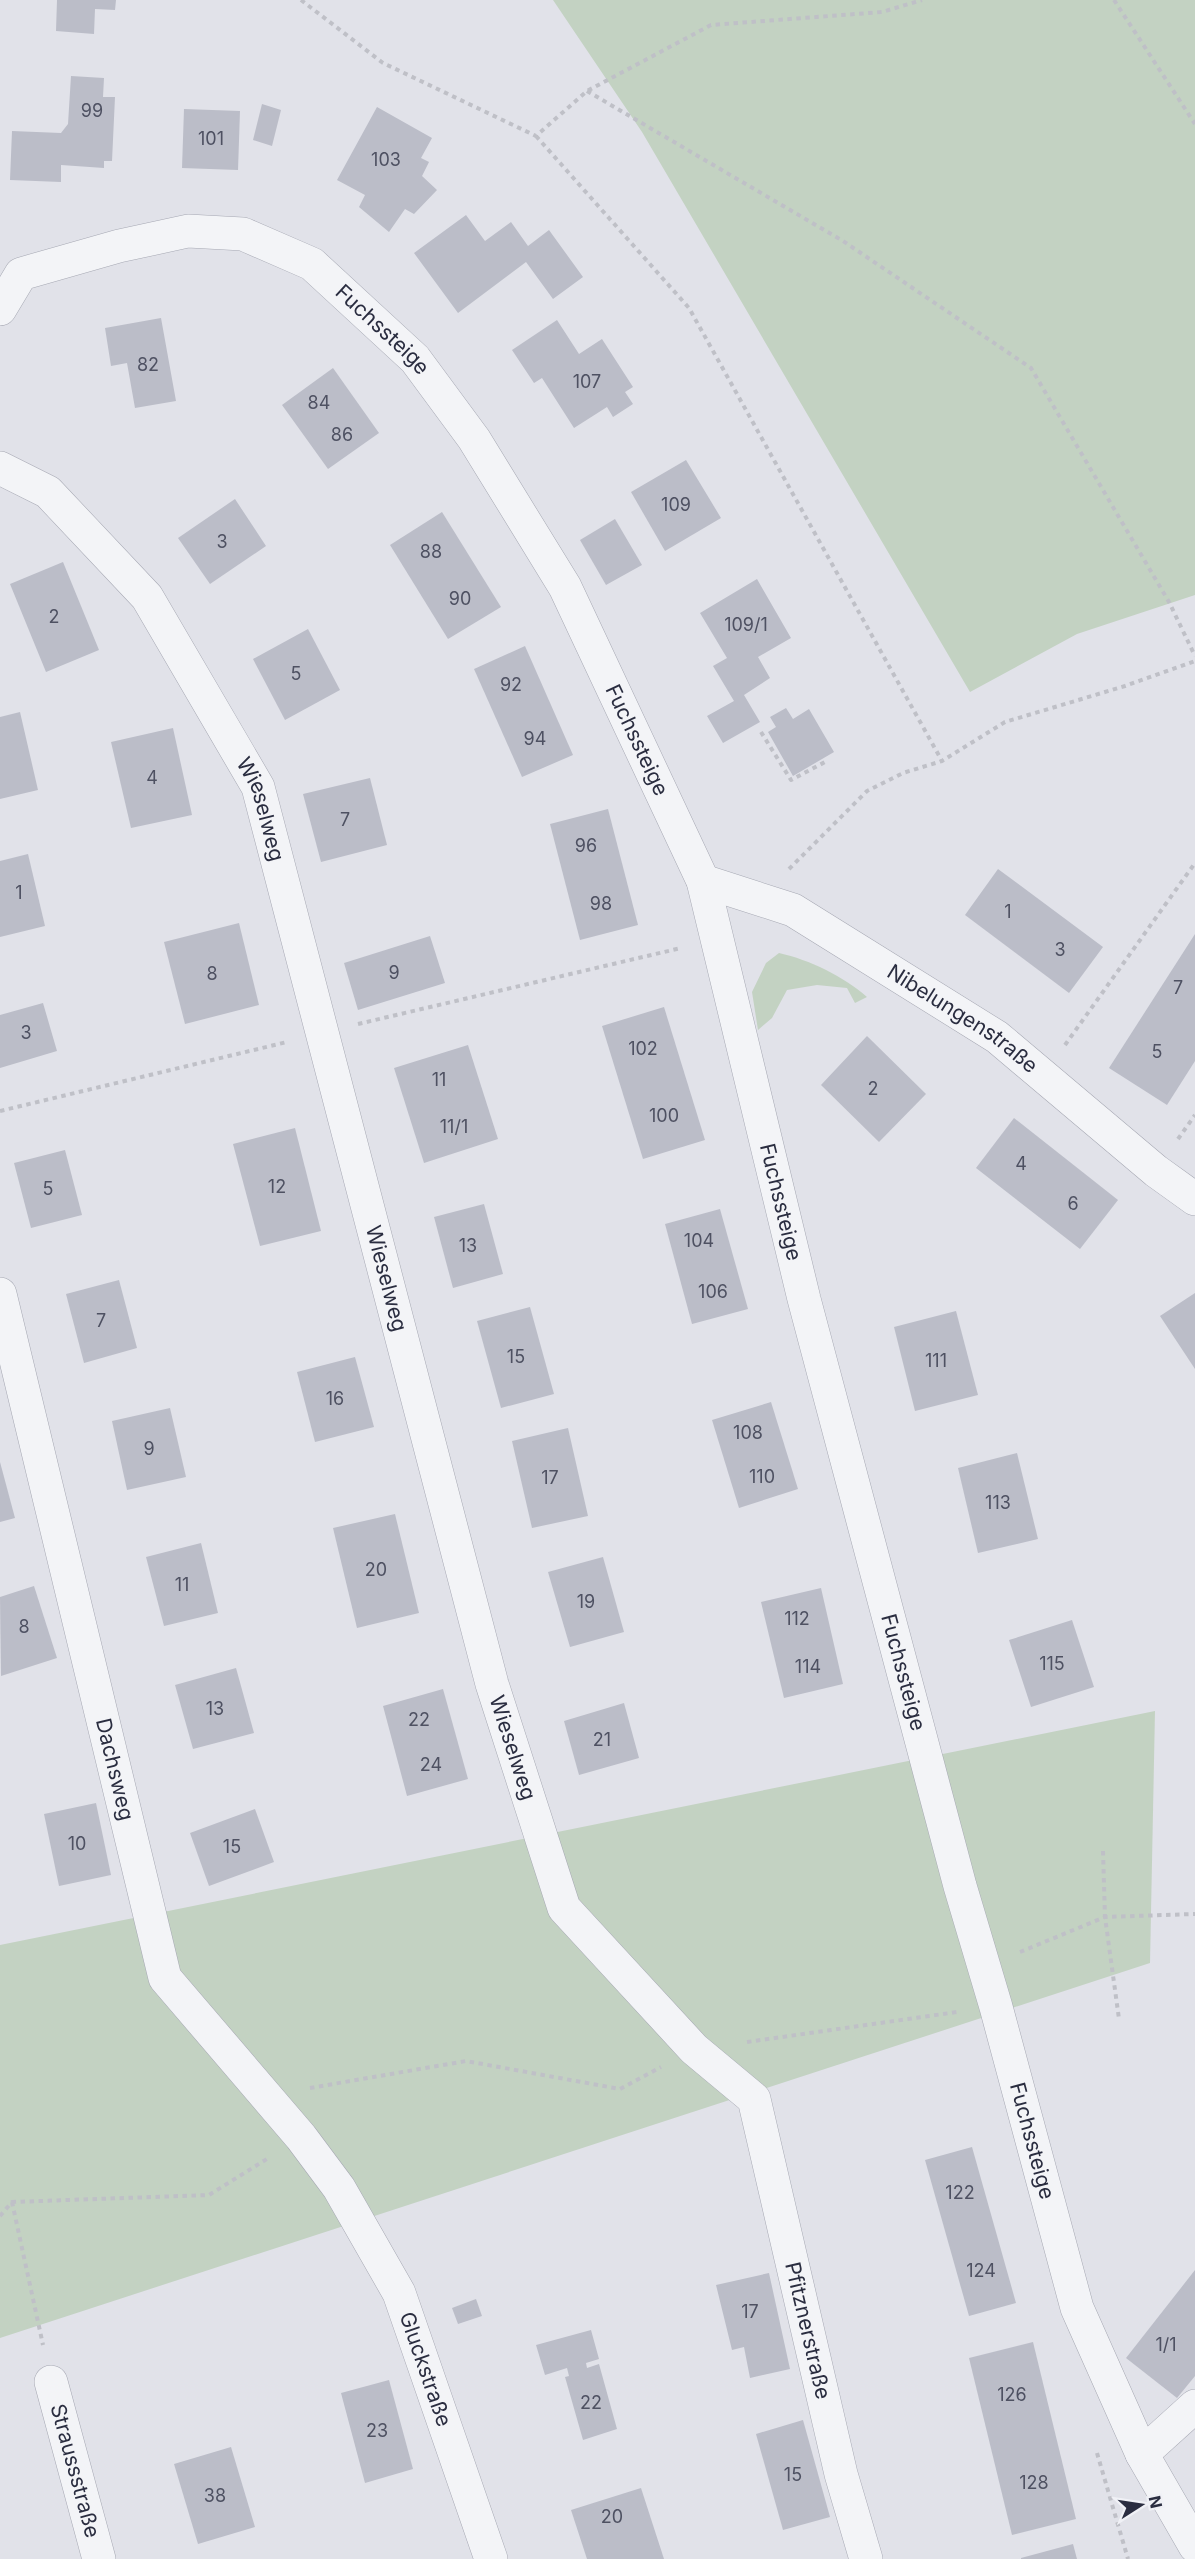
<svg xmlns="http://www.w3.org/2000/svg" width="1195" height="2559" font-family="Inter,sans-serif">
	<rect width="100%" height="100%" fill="#e1e2e9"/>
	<g fill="#c3d2c2">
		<path d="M553,0H1195V595L1077,634L970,692L642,132Z"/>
		<path d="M779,953C810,960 843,976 867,997L855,1003L847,988L817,985L787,990L772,1018L758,1030L752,992L766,963Z"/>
		<path d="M1155,1711L1150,1963L0,2338V1945Z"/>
	</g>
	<g fill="#bbbdc8">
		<path d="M57,0H116L115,10L95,9L94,34L56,31Z"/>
		<path d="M71,76L104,78L103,97H115L112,161H104V168L61,165V182L10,180L12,131L61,133L68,124Z"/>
		<path d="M262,104L281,110L272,146L253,140Z"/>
		<path d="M377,107L432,138L421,158L429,162L422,176L437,190L414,214L405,209L389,232L359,207L365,195L337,180Z"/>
		<path d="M184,109L240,111L238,170L182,168Z"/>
		<path d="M466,215L485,241L511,222L528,246L549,230L583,277L553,299L526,262L458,313L414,253Z"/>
		<path d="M161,318L176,401L135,408L127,363L111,366L105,328Z"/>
		<path d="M557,320L579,354L602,339L633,387L625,392L633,404L613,417L607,407L574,428L542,378L534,383L512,350Z"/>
		<path d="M333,368L379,433L328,469L282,405Z"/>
		<path d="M686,460L721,518L665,551L631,492Z"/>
		<path d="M235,499L266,546L210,584L178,538Z"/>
		<path d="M442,512L501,607L448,639L390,545Z"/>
		<path d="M615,519L642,565L606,585L580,540Z"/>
		<path d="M63,562L99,650L46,672L10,584Z"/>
		<path d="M757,579L791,638L758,657L770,678L744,695L760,722L723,743L707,716L734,701L713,666L727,658L700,613Z"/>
		<path d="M308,629L340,690L285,720L253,659Z"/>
		<path d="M525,646L573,755L522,777L474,669Z"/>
		<path d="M786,708L793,719L809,709L834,752L793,776L768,732L776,727L770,717Z"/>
		<path d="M20,712L38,790L0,799V717Z"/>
		<path d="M173,728L192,815L131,828L111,742Z"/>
		<path d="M370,778L387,845L321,862L303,794Z"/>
		<path d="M608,809L638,925L580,940L550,824Z"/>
		<path d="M28,854L45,926L0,937V861Z"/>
		<path d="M998,869L1103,947L1069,993L965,915Z"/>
		<path d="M239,923L259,1005L185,1024L164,942Z"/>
		<path d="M1195,934V1061L1167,1105L1109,1068Z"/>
		<path d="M430,936L445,983L358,1010L344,963Z"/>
		<path d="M43,1003L57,1051L0,1068V1015Z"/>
		<path d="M664,1007L705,1140L643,1159L602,1026Z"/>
		<path d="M867,1036L926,1094L879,1142L821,1085Z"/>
		<path d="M468,1045L498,1139L424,1163L394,1068Z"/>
		<path d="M1014,1118L1118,1200L1080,1249L976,1168Z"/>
		<path d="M295,1128L321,1231L260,1246L233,1144Z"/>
		<path d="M65,1150L82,1215L31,1228L14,1163Z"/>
		<path d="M484,1204L503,1274L453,1288L434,1217Z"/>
		<path d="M720,1209L748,1309L692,1324L665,1224Z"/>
		<path d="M119,1280L137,1348L84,1363L66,1294Z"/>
		<path d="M1195,1293V1369L1160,1316Z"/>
		<path d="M530,1307L554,1394L501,1408L477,1321Z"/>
		<path d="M956,1311L978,1395L915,1411L894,1327Z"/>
		<path d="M355,1357L374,1427L315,1442L297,1372Z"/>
		<path d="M771,1402L798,1489L739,1508L712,1420Z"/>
		<path d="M170,1408L186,1477L127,1490L112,1421Z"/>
		<path d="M568,1428L588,1516L532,1528L512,1441Z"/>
		<path d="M1017,1453L1038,1539L978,1553L958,1468Z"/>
		<path d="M0,1462L15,1518L0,1522Z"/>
		<path d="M395,1514L419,1613L357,1628L333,1528Z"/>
		<path d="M201,1543L218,1613L164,1626L146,1557Z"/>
		<path d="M603,1557L624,1632L570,1647L548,1572Z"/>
		<path d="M34,1586L57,1658L1,1676L0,1597Z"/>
		<path d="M821,1588L843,1684L784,1698L761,1602Z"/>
		<path d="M1072,1620L1094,1687L1031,1707L1009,1640Z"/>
		<path d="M236,1668L254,1733L193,1749L175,1685Z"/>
		<path d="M443,1689L468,1779L407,1796L383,1706Z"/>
		<path d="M624,1703L639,1758L579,1775L564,1721Z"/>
		<path d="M96,1803L111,1875L59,1886L44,1814Z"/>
		<path d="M255,1809L274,1862L209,1886L190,1833Z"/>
		<path d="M972,2147L1016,2303L969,2316L925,2160Z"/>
		<path d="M1195,2270V2376L1177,2398L1126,2358Z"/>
		<path d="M769,2273L790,2369L750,2378L744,2347L732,2350L716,2285Z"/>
		<path d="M476,2299L482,2316L458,2324L452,2308Z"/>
		<path d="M591,2330L599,2359L586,2363L587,2368L599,2364L617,2429L583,2440L565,2377L569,2376L567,2368L545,2375L536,2345Z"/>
		<path d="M1033,2342L1076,2519L1012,2535L969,2358Z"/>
		<path d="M389,2380L413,2469L365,2483L341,2393Z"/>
		<path d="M803,2420L830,2517L783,2530L756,2434Z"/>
		<path d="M231,2447L255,2527L198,2544L174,2464Z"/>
		<path d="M641,2488L664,2559H587L571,2510Z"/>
		<path d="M1073,2544L1077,2559H1021V2558Z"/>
	</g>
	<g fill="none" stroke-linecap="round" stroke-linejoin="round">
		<defs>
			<g id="minor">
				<path id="s1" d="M0,309L21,274L119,246L188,231L243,234L312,264L415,359L474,439L565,587L703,881L804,1299L960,1886L996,2007L1077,2308L1142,2454L1195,2546"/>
				<path id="s2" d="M0,468L48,492L147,597L258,787L492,1684L564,1908L694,2049L754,2099L841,2474L866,2559"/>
				<path id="s3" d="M703,881L793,910L997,1037L1156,1171L1195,1199"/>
				<path id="s4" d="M0,1294L165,1978L301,2137L339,2188L399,2293L491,2559"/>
				<path id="s5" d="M51,2382L99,2559"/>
				<path d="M1142,2454L1195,2406"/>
			</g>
		</defs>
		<use href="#minor" stroke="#a6a8b3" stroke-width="34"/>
		<g stroke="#bfc0c7" stroke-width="4" stroke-dasharray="4.5 4.5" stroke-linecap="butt">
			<path d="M301,0L383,63L536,136L587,91L711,25L882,12L922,0"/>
			<path d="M1114,0L1195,124"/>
			<path d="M587,91L843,241L1031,368L1169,602L1195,656"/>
			<path d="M536,136L689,308L942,761"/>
			<path d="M761,732L791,780L825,762L823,759"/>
			<path d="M789,869L867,791L903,773L942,761L1005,722L1125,686L1195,661"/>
			<path d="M358,1024L681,948"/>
			<path d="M1065,1045L1195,863"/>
			<path d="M0,1111L287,1042"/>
			<path d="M1178,1139L1195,1115"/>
			<path d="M1103,1851L1105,1917L1119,2019"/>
			<path d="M1020,1952L1105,1917L1195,1914"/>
			<path d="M747,2042L957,2012"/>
			<path d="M310,2088L466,2061L620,2089L661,2067"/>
			<path d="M12,2202L43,2345"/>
			<path d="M0,2216L12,2202L209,2195L270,2157"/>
			<path d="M1097,2453L1128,2559"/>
		</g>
		<use href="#minor" stroke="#f3f4f7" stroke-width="33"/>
	</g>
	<g text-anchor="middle" stroke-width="5" stroke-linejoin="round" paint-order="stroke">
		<g font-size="18" fill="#4e5162">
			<text x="92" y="117">99</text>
			<text x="211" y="145">101</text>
			<text x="386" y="166">103</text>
			<text x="148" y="371">82</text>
			<text x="587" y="388">107</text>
			<text x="319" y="409">84</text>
			<text x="342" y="441">86</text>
			<text x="676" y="511">109</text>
			<text x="222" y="548">3</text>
			<text x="431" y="558">88</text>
			<text x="460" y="605">90</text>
			<text x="54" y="623">2</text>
			<text x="746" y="631">109/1</text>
			<text x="296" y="680">5</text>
			<text x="511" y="691">92</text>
			<text x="535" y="745">94</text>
			<text x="152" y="784">4</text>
			<text x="345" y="826">7</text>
			<text x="586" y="852">96</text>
			<text x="19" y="899">1</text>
			<text x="601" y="910">98</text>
			<text x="1008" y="918">1</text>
			<text x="1060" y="956">3</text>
			<text x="394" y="979">9</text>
			<text x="212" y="980">8</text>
			<text x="1178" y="994">7</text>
			<text x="26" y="1039">3</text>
			<text x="643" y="1055">102</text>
			<text x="1157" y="1058">5</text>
			<text x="439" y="1086">11</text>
			<text x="873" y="1095">2</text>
			<text x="664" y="1122">100</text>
			<text x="454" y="1133">11/1</text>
			<text x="1021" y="1170">4</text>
			<text x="277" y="1193">12</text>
			<text x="48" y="1195">5</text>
			<text x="1073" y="1210">6</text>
			<text x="699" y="1247">104</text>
			<text x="468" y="1252">13</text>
			<text x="713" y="1298">106</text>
			<text x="101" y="1327">7</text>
			<text x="516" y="1363">15</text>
			<text x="936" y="1367">111</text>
			<text x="335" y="1405">16</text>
			<text x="748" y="1439">108</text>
			<text x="149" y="1455">9</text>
			<text x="762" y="1483">110</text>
			<text x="550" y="1484">17</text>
			<text x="998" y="1509">113</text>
			<text x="376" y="1576">20</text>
			<text x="182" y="1591">11</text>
			<text x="586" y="1608">19</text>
			<text x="797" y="1625">112</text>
			<text x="24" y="1633">8</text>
			<text x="1052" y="1670">115</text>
			<text x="808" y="1673">114</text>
			<text x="215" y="1715">13</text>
			<text x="419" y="1726">22</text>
			<text x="602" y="1746">21</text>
			<text x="431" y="1771">24</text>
			<text x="77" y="1850">10</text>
			<text x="232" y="1853">15</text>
			<text x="960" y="2199">122</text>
			<text x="981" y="2277">124</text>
			<text x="750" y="2318">17</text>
			<text x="1166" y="2351">1/1</text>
			<text x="1012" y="2401">126</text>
			<text x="591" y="2409">22</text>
			<text x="377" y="2437">23</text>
			<text x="793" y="2481">15</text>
			<text x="1034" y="2489">128</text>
			<text x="215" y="2502">38</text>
			<text x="612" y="2523">20</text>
		</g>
		<g font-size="21" fill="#2a2d40" stroke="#f0f1f6">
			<text dy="7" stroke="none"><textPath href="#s1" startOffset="440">Fuchssteige</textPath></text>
			<text dy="7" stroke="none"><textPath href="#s1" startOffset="926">Fuchssteige</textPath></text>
			<text dy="7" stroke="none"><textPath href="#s2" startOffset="440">Wieselweg</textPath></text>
			<text dy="7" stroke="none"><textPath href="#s3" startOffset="296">Nibelungenstraße</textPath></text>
			<text dy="7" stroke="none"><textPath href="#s1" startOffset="1412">Fuchssteige</textPath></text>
			<text dy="7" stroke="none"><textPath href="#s2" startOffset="926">Wieselweg</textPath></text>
			<text dy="7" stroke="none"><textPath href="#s1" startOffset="1898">Fuchssteige</textPath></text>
			<text dy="7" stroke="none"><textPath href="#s2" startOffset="1412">Wieselweg</textPath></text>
			<text dy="7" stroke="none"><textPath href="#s4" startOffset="489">Dachsweg</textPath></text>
			<text dy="7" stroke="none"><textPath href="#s1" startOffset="2384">Fuchssteige</textPath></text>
			<text dy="7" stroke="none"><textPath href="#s2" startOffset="2088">Pfitznerstraße</textPath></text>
			<text dy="7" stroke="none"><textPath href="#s4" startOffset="1178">Gluckstraße</textPath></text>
			<text dy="7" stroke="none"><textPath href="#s5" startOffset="92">Straussstraße</textPath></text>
		</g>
	</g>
	<g transform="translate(1141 2505) rotate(78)" stroke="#f0f1f6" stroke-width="4.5" paint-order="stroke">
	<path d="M0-4.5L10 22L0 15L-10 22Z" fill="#2a2d40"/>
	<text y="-9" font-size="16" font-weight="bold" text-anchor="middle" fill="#2a2d40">N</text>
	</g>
</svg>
